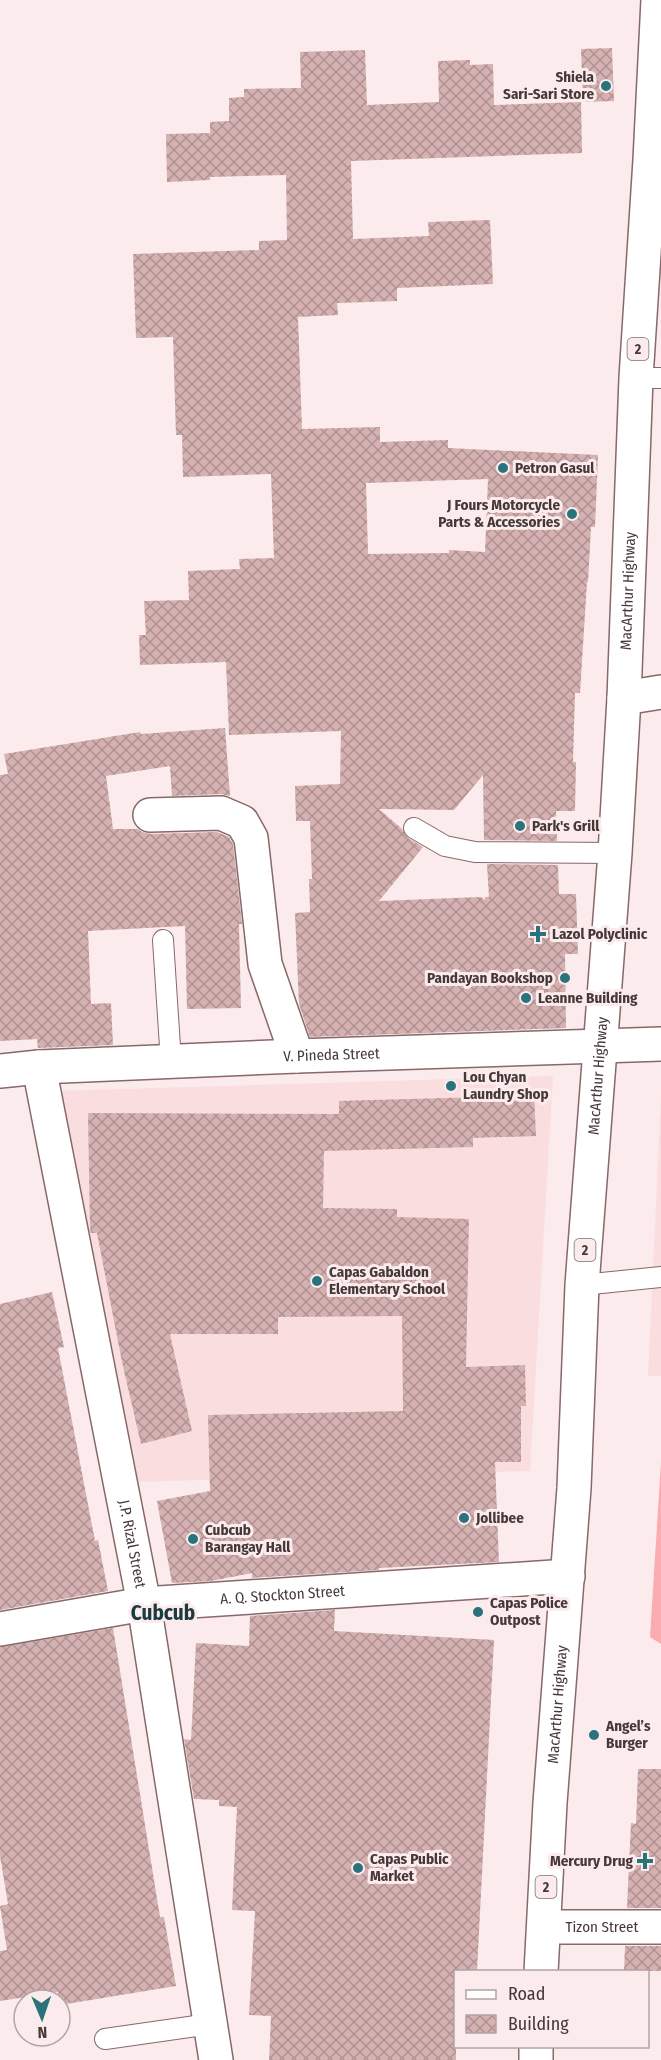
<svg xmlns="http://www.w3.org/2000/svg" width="661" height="2060" font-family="'Fira Sans Condensed',sans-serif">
	<defs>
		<pattern id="building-cross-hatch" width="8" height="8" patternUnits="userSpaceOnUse" patternTransform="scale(1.5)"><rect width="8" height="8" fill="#d5b1b2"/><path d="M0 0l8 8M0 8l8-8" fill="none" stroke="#af9192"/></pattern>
	</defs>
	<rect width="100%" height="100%" fill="#fbebec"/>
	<g fill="#fadedf">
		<path d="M553,1076L530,1471L134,1482L53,1091Z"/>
		<path d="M661,1096V1376H648Z"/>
	</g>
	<path fill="#fbacb0" d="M661,1462V1644L650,1637Z"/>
	<g fill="url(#building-cross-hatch)" fill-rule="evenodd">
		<path d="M612,48L614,101L583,102L581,49Z"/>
		<path d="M365,50L367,105L439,102L438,61L470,60V65L493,64L494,105L581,102L582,153L351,161L353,239L429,236L428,222L490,220L493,284L397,288V301L337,303L338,315L298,317L302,429L380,427V442L448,440V448L598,455L595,527H591L588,582H587L580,693H575L573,762H576L575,811H556L557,841L484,840L483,775L454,810L379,809L402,829L408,838L423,847L379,901L481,897L485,900V897H489L487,864L558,865L559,894H576L578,954H565L566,1028L310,1037L299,1004L295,913L310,912L309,879H312L310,821H296L295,786L340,784L341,731L229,735L226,662L140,665L139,635H146L144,601L189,600L188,571L240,569L239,559L274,558L271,474L183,477L182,435H176L173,337L136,338L133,254L259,250V241L287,240L286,175L210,177V180L167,182L166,134L210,133V122L229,121V98L244,97V89L301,88L300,52ZM488,479L485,552L449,550V553L368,554L366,483Z"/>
		<path d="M225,728L230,796L220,794L172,796L170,766L106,776L113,829H138L142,832L151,834L217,832L229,837L233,844L242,924H239L241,1008L187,1009L185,926L88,931L91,1004L111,1003L113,1045L38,1048L37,1039L0,1041V775L8,774L4,754L140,732L141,734Z"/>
		<path d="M534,1093L536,1136L473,1138V1147L324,1151L323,1208L397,1209V1217L469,1219L466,1367L525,1365L526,1406H521V1462H495L499,1562L379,1568V1570L252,1578V1573L211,1581L172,1583L157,1501L210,1491L208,1415L403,1411L402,1316L278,1317V1334H170L192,1431L141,1444L122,1362L97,1233H91L90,1228L88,1113L339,1114V1101L480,1097L479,1095Z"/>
		<path d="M52,1292L64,1347L58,1348L95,1541L98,1540L108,1591L0,1610V1304Z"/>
		<path d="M335,1610L334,1631L494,1640L477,1971H456V2060H269L271,2016L249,2015L255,1911L232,1910L237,1807L219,1806V1800L194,1799L184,1739L191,1740L196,1643L249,1646L250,1616Z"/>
		<path d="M113,1628L160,1917H164L176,1986L60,2005L58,1992L0,2001V1951L7,1950L0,1906L8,1904L0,1856V1647Z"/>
		<path d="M638,1769H661V1908H627L631,1823L636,1824Z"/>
		<path d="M625,1946H661V1971H624Z"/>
	</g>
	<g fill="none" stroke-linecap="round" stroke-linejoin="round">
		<defs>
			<g id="service">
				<path d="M636,378H661"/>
				<path d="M414,828L445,846L475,852L615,853"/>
				<path d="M163,940L171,1062"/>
				<path d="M582,1285L661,1277"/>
				<path d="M105,2039L210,2024"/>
			</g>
			<g id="minor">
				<path d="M624,698L661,692"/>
				<path d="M150,815L221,813L242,822L251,838L265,964L297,1056"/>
				<path id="s1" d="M39,1067L144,1604L216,2060"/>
				<path id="s2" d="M0,1629L144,1604L568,1576"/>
				<path id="s3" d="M544,1927H661"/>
			</g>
			<g id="tertiary">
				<path id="s4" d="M0,1071L39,1067L297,1056L601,1046"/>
			</g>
			<path id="primary" d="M601,1046L661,1044"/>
			<g id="trunk">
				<path id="s5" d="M541,1972L550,1803L574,1488L582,1285L615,853L624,698L636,378L650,160L658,0"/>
				<path d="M536,2060V2046"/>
			</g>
		</defs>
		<use href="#service" stroke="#886869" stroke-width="22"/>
		<use href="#minor" stroke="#886869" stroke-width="36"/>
		<use href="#tertiary" stroke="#886869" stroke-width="36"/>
		<use href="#primary" stroke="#886869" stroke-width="36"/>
		<use href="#trunk" stroke="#886869" stroke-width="36"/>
		<use href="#service" stroke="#fff" stroke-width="20"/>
		<use href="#minor" stroke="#fff" stroke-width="33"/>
		<use href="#tertiary" stroke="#fff" stroke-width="33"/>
		<use href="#primary" stroke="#fff" stroke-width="33"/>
		<use href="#trunk" stroke="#fff" stroke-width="33"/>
	</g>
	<g fill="#2a737c" stroke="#fbebec" stroke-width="2">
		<circle cx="606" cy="86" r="6"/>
		<circle cx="503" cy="468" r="6"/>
		<circle cx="572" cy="514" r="6"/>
		<circle cx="520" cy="826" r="6"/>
		<path d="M535 925h6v6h6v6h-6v6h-6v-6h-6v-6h6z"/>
		<circle cx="565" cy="978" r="6"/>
		<circle cx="526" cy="998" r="6"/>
		<circle cx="451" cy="1086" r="6"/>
		<circle cx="317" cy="1281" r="6"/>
		<circle cx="464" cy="1518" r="6"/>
		<circle cx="193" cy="1539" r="6"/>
		<circle cx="478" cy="1612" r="6"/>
		<circle cx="594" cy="1735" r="6"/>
		<path d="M642 1852h6v6h6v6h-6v6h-6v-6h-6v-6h6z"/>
		<circle cx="358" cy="1868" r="6"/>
	</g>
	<g text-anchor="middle" stroke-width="6" stroke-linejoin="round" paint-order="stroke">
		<g fill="#fbebec" stroke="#7c6e6e" stroke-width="1.5">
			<rect x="627.5" y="338" width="21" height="22" rx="4.5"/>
			<rect x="574.5" y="1239" width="21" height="22" rx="4.5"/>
			<rect x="535.5" y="1876" width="21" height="22" rx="4.5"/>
		</g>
		<g font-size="14" font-weight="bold" fill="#463838">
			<text x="638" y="354">2</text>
			<text x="585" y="1255">2</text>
			<text x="546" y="1892">2</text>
		</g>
		<g font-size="15" font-weight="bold" fill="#463838" stroke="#fbebec" text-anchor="start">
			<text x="594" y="82" text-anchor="end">Shiela<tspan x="594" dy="17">Sari-Sari Store</tspan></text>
			<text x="515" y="473">Petron Gasul</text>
			<text x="560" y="510" text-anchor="end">J Fours Motorcycle<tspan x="560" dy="17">Parts &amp; Accessories</tspan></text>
			<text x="532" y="831">Park's Grill</text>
			<text x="552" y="939">Lazol Polyclinic</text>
			<text x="553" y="983" text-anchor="end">Pandayan Bookshop</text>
			<text x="538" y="1003">Leanne Building</text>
			<text x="463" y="1082">Lou Chyan<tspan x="463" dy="17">Laundry Shop</tspan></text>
			<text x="329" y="1277">Capas Gabaldon<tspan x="329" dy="17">Elementary School</tspan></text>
			<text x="476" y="1523">Jollibee</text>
			<text x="205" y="1535">Cubcub<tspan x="205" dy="17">Barangay Hall</tspan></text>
			<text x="490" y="1608">Capas Police<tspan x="490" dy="17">Outpost</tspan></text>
			<text x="606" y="1731">Angel’s<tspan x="606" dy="17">Burger</tspan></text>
			<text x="370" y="1864">Capas Public<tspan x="370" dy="17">Market</tspan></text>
			<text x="633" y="1866" text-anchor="end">Mercury Drug</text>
		</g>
		<g font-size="15" fill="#463838" stroke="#fbebec">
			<text dy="5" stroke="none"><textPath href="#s5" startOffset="1384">MacArthur Highway</textPath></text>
			<text dy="5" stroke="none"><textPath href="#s4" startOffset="332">V. Pineda Street</textPath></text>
			<text dy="5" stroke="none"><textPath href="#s5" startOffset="898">MacArthur Highway</textPath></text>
			<text dy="5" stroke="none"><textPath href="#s1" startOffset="486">J.P. Rizal Street</textPath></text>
			<text dy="5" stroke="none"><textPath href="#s2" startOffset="285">A. Q. Stockton Street</textPath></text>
			<text dy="5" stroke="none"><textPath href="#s5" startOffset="268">MacArthur Highway</textPath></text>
			<text dy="5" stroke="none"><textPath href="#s3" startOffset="58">Tizon Street</textPath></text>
		</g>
		<g font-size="21" font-weight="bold" fill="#193a3f" stroke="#fbebec">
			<text x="163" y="1620">Cubcub</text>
		</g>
	</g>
	<rect x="454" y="1970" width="195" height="78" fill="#fbebec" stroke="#b3a3a4" stroke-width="1.5"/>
	<rect x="466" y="1990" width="30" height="9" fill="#ffffff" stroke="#b3a3a4" stroke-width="1.5"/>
	<text x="508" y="2000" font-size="18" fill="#463838">Road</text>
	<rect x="466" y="2015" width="30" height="18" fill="url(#building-cross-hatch)" stroke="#b3a3a4" stroke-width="1.5"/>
	<text x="508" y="2030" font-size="18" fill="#463838">Building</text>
	<g transform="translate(42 2018) rotate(178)"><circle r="28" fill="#fbebec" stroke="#b3a3a4" stroke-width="1.5"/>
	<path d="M0-4.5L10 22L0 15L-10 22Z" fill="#2a737c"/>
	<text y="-9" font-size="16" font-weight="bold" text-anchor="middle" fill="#463838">N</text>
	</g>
</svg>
